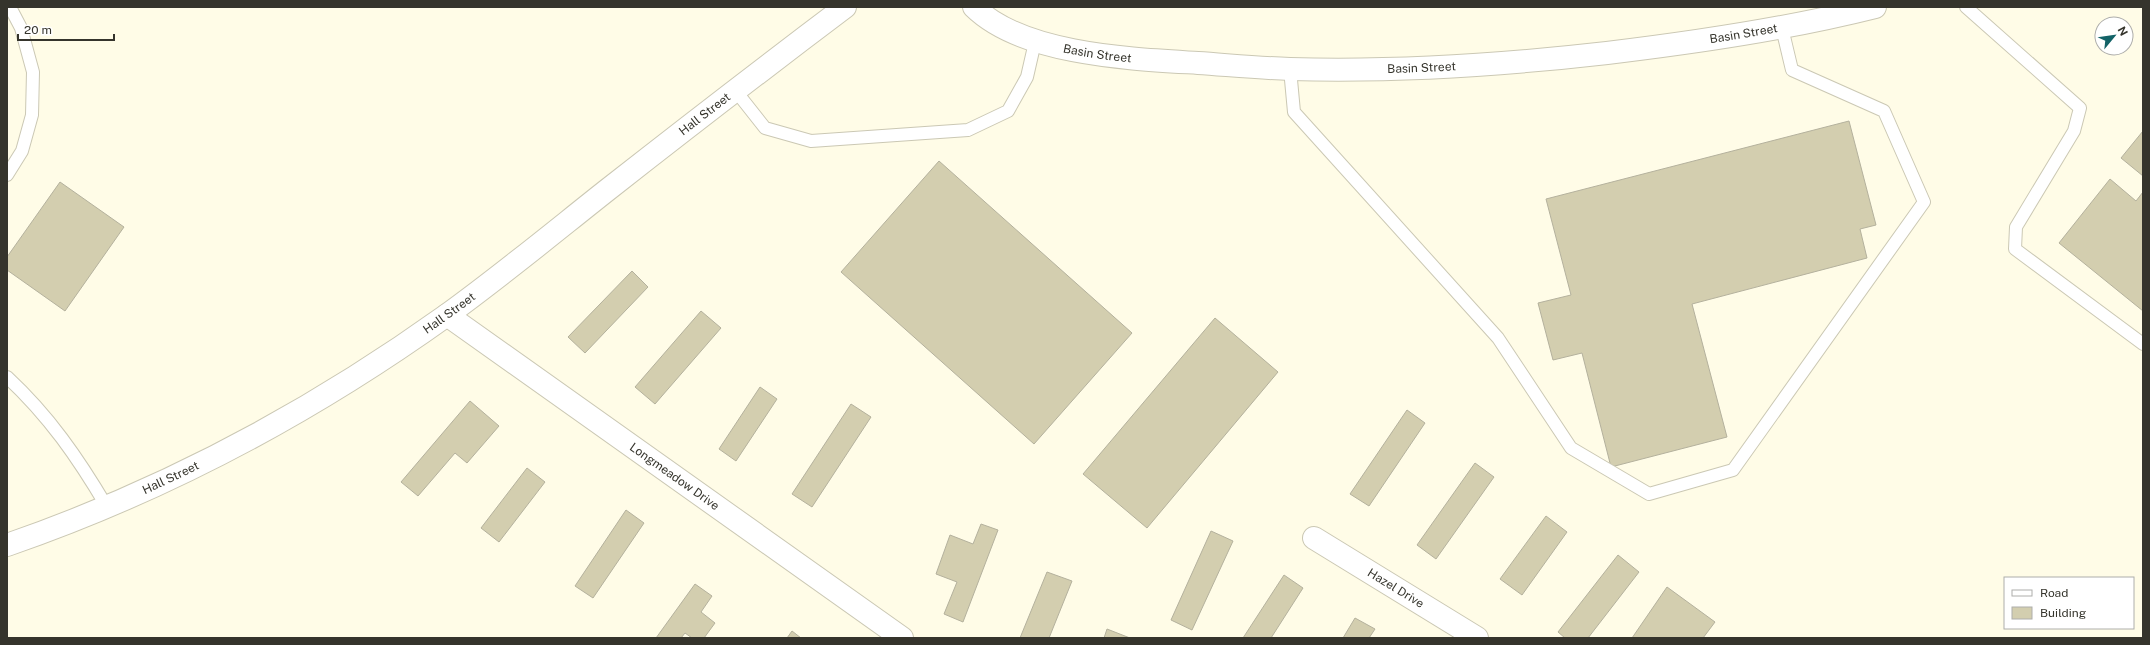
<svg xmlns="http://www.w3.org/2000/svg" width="2150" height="645" font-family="'Public Sans',sans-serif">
	<rect width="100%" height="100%" fill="#fffce7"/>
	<g fill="#d3ceaf" stroke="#b4b19d">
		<path d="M1849,121L1876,225L1860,229L1867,258L1692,304L1727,437L1611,467L1582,353L1553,360L1538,303L1571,295L1546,199Z"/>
		<path d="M2143,131V176L2121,158Z"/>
		<path d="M939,161L1132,333L1034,444L841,272Z"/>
		<path d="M2110,179L2136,201L2143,192V311L2059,243Z"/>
		<path d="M60,182L124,227L65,311L7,270V257Z"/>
		<path d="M632,271L648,287L585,353L568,337Z"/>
		<path d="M701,311L721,328L655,404L635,387Z"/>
		<path d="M1215,318L1278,372L1147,528L1083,474Z"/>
		<path d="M760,387L777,399L736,461L719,449Z"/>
		<path d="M470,401L499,426L467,463L455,453L418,496L401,482Z"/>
		<path d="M851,404L871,417L812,507L792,494Z"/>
		<path d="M1407,410L1425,423L1369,506L1350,494Z"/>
		<path d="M1475,463L1494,477L1436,559L1417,545Z"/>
		<path d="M527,468L545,482L499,542L481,528Z"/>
		<path d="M626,510L644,523L593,598L575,586Z"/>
		<path d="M1546,516L1567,532L1522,595L1500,579Z"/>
		<path d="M981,524L998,530L963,622L944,614L957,582L936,574L950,535L973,544Z"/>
		<path d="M1211,531L1233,541L1192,630L1171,620Z"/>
		<path d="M1618,555L1639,572L1588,638H1565L1558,632Z"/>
		<path d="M1047,572L1072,581L1049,638H1020Z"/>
		<path d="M1284,575L1303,588L1271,638H1243Z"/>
		<path d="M695,584L712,596L701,612L715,623L704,638H692L685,633L681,638H656Z"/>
		<path d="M1667,587L1715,622L1703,638H1632Z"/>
		<path d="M1355,618L1375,629L1369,638H1343Z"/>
		<path d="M1107,629L1130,638H1104Z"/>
		<path d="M792,631L801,638H787Z"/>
	</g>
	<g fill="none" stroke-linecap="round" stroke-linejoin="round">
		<defs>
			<g id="service">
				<path d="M1966,7L2080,108L2074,131L2016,227L2015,249L2143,344"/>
				<path d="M1290,69L1294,112L1498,338L1571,448L1649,494L1733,470L1924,202L1884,111L1792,70L1782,28"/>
				<path d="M735,90L765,128L811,141L968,130L1008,111L1027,77L1035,42"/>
				<path d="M7,175L22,151L32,115L33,72L21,28L10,7"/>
				<path d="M7,377C49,416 78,458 107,507"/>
			</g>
			<g id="minor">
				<path id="s1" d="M974,7C1023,55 1132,59 1198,63C1228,65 1259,68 1290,69C1396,72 1502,65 1607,53C1698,42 1787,29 1875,7"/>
				<path id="s2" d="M447,315L902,638"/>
				<path id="s3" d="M1314,538L1477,638"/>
				<path id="s4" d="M7,545C163,491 313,411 447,315C501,276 553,233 606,191C685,129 764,68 845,7"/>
			</g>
		</defs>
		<use href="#service" stroke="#cbc8b4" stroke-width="14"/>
		<use href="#minor" stroke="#cbc8b4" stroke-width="24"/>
		<use href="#service" stroke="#fff" stroke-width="12"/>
		<use href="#minor" stroke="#fff" stroke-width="22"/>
	</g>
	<g text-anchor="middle" stroke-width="3.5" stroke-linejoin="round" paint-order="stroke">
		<g font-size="12" fill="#35342c" stroke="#fff">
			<text dy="4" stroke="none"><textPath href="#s1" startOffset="783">Basin Street</textPath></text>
			<text dy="4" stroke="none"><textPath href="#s1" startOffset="134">Basin Street</textPath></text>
			<text dy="4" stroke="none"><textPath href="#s1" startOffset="459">Basin Street</textPath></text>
			<text dy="4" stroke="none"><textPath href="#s4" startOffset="825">Hall Street</textPath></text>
			<text dy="4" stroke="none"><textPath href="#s4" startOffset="501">Hall Street</textPath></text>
			<text dy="4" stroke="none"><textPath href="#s2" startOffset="279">Longmeadow Drive</textPath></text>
			<text dy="4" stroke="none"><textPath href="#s4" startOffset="177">Hall Street</textPath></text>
			<text dy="4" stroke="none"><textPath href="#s3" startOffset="96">Hazel Drive</textPath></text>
		</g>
	</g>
	<rect width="2150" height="645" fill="none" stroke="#35342c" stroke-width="16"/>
	<rect x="2004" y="577" width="130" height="52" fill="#ffffff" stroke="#aeaeab"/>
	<rect x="2012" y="590" width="20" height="6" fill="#ffffff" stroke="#aeaeab"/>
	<text x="2040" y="597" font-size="12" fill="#35342c">Road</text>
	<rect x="2012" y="607" width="20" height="12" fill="#d3ceaf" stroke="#aeaeab"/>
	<text x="2040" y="617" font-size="12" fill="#35342c">Building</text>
	<g transform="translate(2114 36) rotate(61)"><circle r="19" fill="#ffffff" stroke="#aeaeab"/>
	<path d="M0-3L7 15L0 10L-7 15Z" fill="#136367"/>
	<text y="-6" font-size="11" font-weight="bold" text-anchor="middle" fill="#35342c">N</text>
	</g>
	<path d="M18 34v6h96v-6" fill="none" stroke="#35342c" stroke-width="2"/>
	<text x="24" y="34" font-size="12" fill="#35342c" stroke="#ffffff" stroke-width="3" paint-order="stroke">20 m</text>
</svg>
